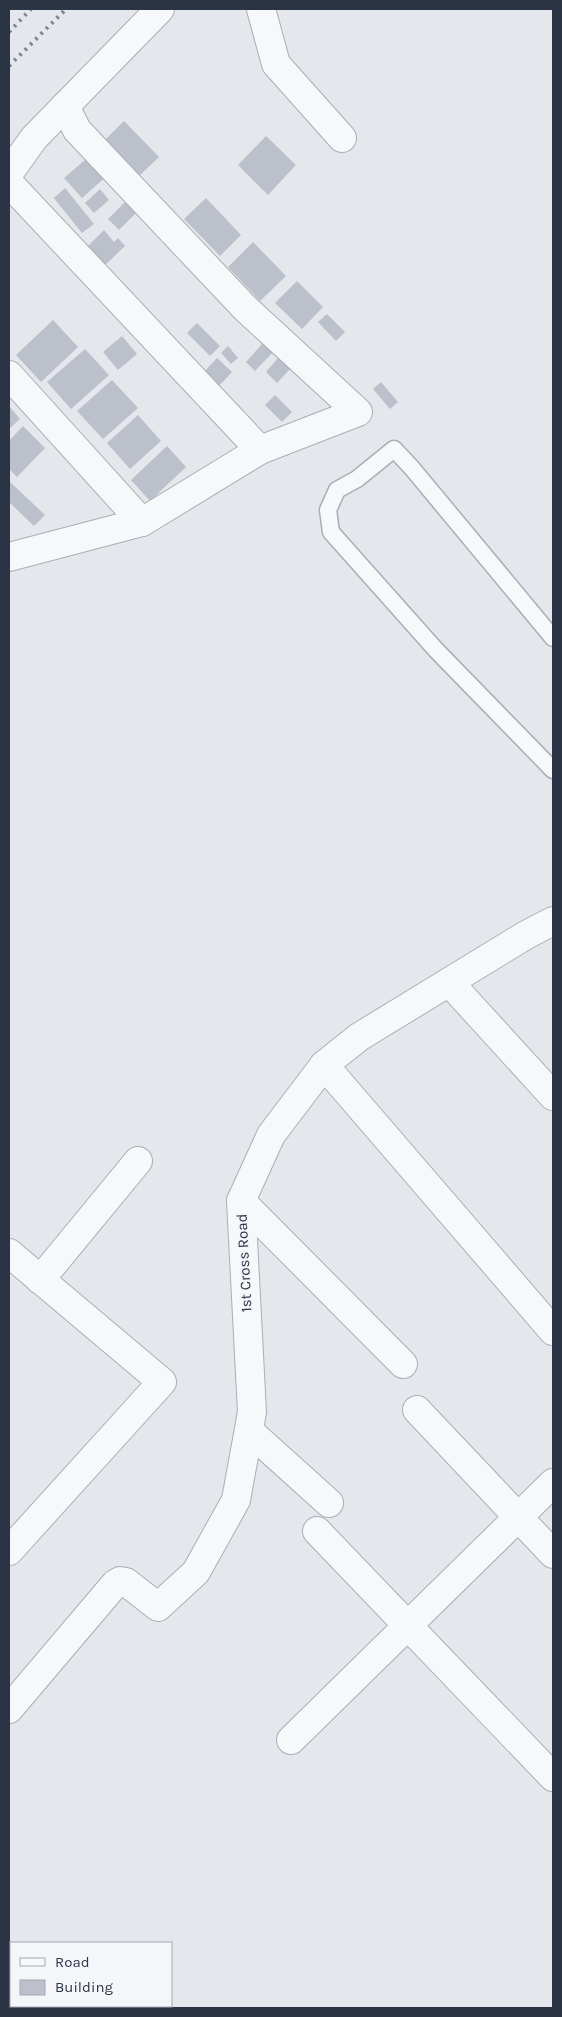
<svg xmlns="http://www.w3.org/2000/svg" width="562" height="2017" font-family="Karla,sans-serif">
	<rect width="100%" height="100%" fill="#e4e7ec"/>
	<g fill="#bbc0ca">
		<path d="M124,121L159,157L137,178L103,142Z"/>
		<path d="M266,136L296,165L268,195L238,165Z"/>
		<path d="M93,153L110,173L82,198L64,178Z"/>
		<path d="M65,188L94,224L82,233L54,198Z"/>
		<path d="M100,189L109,200L94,213L85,203Z"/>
		<path d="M206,198L241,235L220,256L184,219Z"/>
		<path d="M125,202L136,213L119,230L108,219Z"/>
		<path d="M104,230L114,242L118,238L125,246L103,267L86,248Z"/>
		<path d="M253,242L286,276L260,301L228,267Z"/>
		<path d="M297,281L323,307L302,329L275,303Z"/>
		<path d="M327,314L345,332L336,341L318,322Z"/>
		<path d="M53,320L78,347L41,382L16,355Z"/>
		<path d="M197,323L220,346L210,356L187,333Z"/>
		<path d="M122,336L137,354L118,370L103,352Z"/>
		<path d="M264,342L274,351L255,371L246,362Z"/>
		<path d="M228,346L238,358L231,364L221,353Z"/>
		<path d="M85,349L109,375L71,409L47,382Z"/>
		<path d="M217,358L232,372L219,386L204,372Z"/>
		<path d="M278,358L291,368L277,383L266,372Z"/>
		<path d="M112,380L138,408L103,439L77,411Z"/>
		<path d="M381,382L398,402L390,409L373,389Z"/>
		<path d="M275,395L292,412L282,422L265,405Z"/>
		<path d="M9,406L20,419L9,429Z"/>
		<path d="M138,415L161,441L130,469L107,443Z"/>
		<path d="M23,426L45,448L17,477L9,469V441Z"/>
		<path d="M167,446L186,467L150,501L131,480Z"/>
		<path d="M9,481L45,515L34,526L9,502Z"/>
	</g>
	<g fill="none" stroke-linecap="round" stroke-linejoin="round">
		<defs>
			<path id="lane" d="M553,638L411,467L394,449L357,479L337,490L328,510L331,532L436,650L553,770"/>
			<g id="street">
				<path d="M261,9L276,64L342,138"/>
				<path d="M9,173L34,138L160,9"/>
				<path d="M9,183L260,450"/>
				<path d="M9,375L142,522"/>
				<path d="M9,557L142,522L260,450L358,412L245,308L77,130L65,106"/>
				<path d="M449,982L553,1096"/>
				<path d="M324,1065L553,1331"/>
				<path d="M241,1201L403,1364"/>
				<path d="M9,1253L162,1382L9,1551"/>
				<path d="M40,1280L138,1161"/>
				<path d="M417,1410L553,1554"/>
				<path d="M249,1431L329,1503"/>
				<path d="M317,1531L553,1777"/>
				<path d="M9,1709L115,1584L120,1581L126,1582L158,1607L196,1572L236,1500L252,1412L241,1201L271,1135L324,1065L359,1037L526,935L553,921"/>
				<path d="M291,1740L553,1483"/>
			</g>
		</defs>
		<use href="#lane" stroke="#a9aeb7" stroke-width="19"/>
		<use href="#street" stroke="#a9aeb7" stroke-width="30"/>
		<use href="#lane" stroke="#f7f8fa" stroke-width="16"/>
		<use href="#street" stroke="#f7f8fa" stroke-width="28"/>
		<g stroke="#7d8696" stroke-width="4" stroke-dasharray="2.5 5" stroke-linecap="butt">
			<path d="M9,32L31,9"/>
			<path d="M9,66L66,9"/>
		</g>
	</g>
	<g text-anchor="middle" stroke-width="4" stroke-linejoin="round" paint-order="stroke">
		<g font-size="15" fill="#2b3445" stroke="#f4f6f9">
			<text transform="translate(244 1263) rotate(-93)" y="5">1st Cross Road</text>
		</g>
	</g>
	<rect width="562" height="2017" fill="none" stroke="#2b3445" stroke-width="20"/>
	<rect x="10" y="1942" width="162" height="65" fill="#f4f6f9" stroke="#a4a8b1"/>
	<rect x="20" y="1958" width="25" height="8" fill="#f7f8fa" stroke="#a4a8b1"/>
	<text x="55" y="1967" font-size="15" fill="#2b3445">Road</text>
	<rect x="20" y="1980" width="25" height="15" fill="#bbc0ca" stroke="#a4a8b1"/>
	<text x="55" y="1992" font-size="15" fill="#2b3445">Building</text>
</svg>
